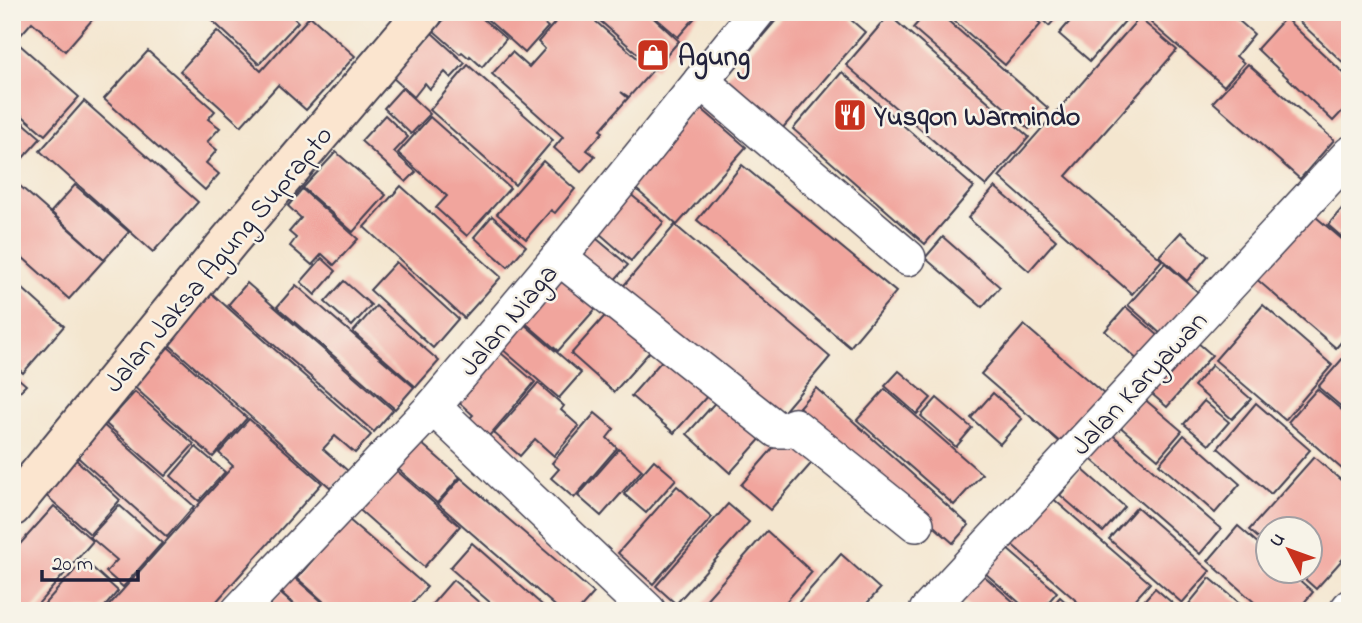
<svg xmlns="http://www.w3.org/2000/svg" width="1362" height="623" font-family="'Indie Flower',sans-serif">
	<rect width="100%" height="100%" fill="#f7f3e8"/>
	<filter id="ink" filterUnits="userSpaceOnUse"><feTurbulence type="fractalNoise" baseFrequency=".0143" numOctaves="2"/><feDisplacementMap in="SourceGraphic" scale="14" xChannelSelector="R" yChannelSelector="G"/><feConvolveMatrix kernelMatrix="1 2 1 2 8 2 1 2 1" color-interpolation-filters="sRGB"/></filter>
	<filter id="wash" filterUnits="userSpaceOnUse"><feTurbulence type="fractalNoise" baseFrequency=".00686" numOctaves="4" result="noise"/><feDisplacementMap in="SourceGraphic" scale="28" xChannelSelector="R" yChannelSelector="G"/><feGaussianBlur stdDeviation="1.57" result="paint"/><feColorMatrix in="noise" values="0 0 0 0 0 0 0 0 0 0 0 0 0 0 0 0 0 1.4 0 .05"/><feComposite in="paint" operator="in"/></filter>
	<g filter="url(#wash)">
		<rect width="100%" height="100%" fill="#f4e6cf"/>
		<g id="blocks">
			<g fill="#f1a59d">
				<path d="M12,12H99L65,51L32,22L18,38L12,33Z"/>
				<path d="M203,12H288L298,22L259,64Z"/>
				<path d="M450,12H475L506,39L482,67L470,56L469,58L462,52L460,54L434,31Z"/>
				<path d="M479,12H531L548,27L525,53Z"/>
				<path d="M564,12H585L652,71L629,97L621,92L628,98L600,130L603,132L587,150L595,156L581,172L554,148L563,137L492,74L512,52L529,67L545,49L538,42Z"/>
				<path d="M590,12H647L679,41L655,69Z"/>
				<path d="M649,12H700L678,37Z"/>
				<path d="M783,12H842L865,32L781,130L724,81Z"/>
				<path d="M927,12H938L1048,108L1029,129L913,28Z"/>
				<path d="M948,12H1027L1041,24L1005,65L946,14Z"/>
				<path d="M1034,12H1061L1049,26Z"/>
				<path d="M1078,12H1133L1090,61L1059,34Z"/>
				<path d="M1161,12H1229L1254,34L1236,56L1244,63L1224,86L1151,23Z"/>
				<path d="M1289,12H1350V69Z"/>
				<path d="M889,15L1029,137L986,186L846,65Z"/>
				<path d="M310,16L355,56L306,110L278,85L241,126L180,71L217,31L261,71Z"/>
				<path d="M1139,18L1177,50L1066,176L1162,260L1132,294L999,177Z"/>
				<path d="M1285,18L1350,79V103L1333,121L1257,49Z"/>
				<path d="M432,33L465,63L451,78L445,72L430,89L425,83L414,97L392,77Z"/>
				<path d="M12,38L79,97L45,135L12,107Z"/>
				<path d="M148,51L215,111L208,119L220,128L207,142L217,150L206,163L219,174L205,190L104,99Z"/>
				<path d="M1248,64L1334,140L1300,179L1213,102Z"/>
				<path d="M468,65L553,140L515,185L430,110Z"/>
				<path d="M842,72L974,187L925,244L793,129Z"/>
				<path d="M402,88L430,114L411,134L384,108Z"/>
				<path d="M84,101L198,202L153,252L40,151Z"/>
				<path d="M696,104L746,147L677,225L628,182Z"/>
				<path d="M12,113L41,138L21,160L12,152Z"/>
				<path d="M385,115L408,137L394,152L416,172L406,182L361,141Z"/>
				<path d="M430,117L510,188L467,236L436,208L447,196L398,153Z"/>
				<path d="M336,152L386,195L353,232L303,188Z"/>
				<path d="M543,161L575,189L555,213L551,210L526,239L497,214Z"/>
				<path d="M742,165L896,292L850,347L697,220Z"/>
				<path d="M12,179L104,260L69,299L12,248Z"/>
				<path d="M75,185L129,232L104,260L51,212Z"/>
				<path d="M401,186L501,277L464,318L364,227Z"/>
				<path d="M995,187L1056,240L1029,271L968,218Z"/>
				<path d="M623,188L664,222L631,261L591,226Z"/>
				<path d="M302,189L358,239L334,265L322,254L312,265L290,246L296,238L289,232L301,218L288,206Z"/>
				<path d="M1350,199V244L1328,225Z"/>
				<path d="M1310,212L1350,246V332L1336,348L1254,277Z"/>
				<path d="M492,216L526,246L508,267L474,237Z"/>
				<path d="M675,225L830,357L775,422L620,290Z"/>
				<path d="M1181,232L1208,256L1187,281L1159,256Z"/>
				<path d="M591,234L628,265L611,284L575,253Z"/>
				<path d="M943,237L1000,287L982,307L925,258Z"/>
				<path d="M322,258L336,271L315,295L301,282Z"/>
				<path d="M396,262L458,319L433,348L370,290Z"/>
				<path d="M1165,263L1198,292L1161,334L1128,305Z"/>
				<path d="M562,273L599,305L558,351L522,320Z"/>
				<path d="M12,279L64,326L23,373L12,363Z"/>
				<path d="M344,281L371,305L352,326L325,302Z"/>
				<path d="M247,283L393,410L374,432L228,305Z"/>
				<path d="M296,285L414,387L395,409L277,307Z"/>
				<path d="M209,291L371,435L355,453L335,436L323,449L348,471L332,489L165,341Z"/>
				<path d="M1263,305L1332,365L1285,420L1215,360Z"/>
				<path d="M376,306L439,361L416,387L353,332Z"/>
				<path d="M1126,307L1160,337L1139,361L1105,331Z"/>
				<path d="M611,309L654,347L614,392L571,354Z"/>
				<path d="M524,324L581,373L559,398L502,349Z"/>
				<path d="M1024,325L1104,394L1061,443L981,374Z"/>
				<path d="M1190,336L1212,355L1167,407L1145,388Z"/>
				<path d="M167,346L247,418L213,457L132,385Z"/>
				<path d="M495,348L535,382L489,436L469,419L473,415L453,397Z"/>
				<path d="M1350,350V414L1318,387Z"/>
				<path d="M666,356L709,394L674,433L631,396Z"/>
				<path d="M1212,365L1251,399L1232,419L1194,386Z"/>
				<path d="M899,371L931,398L917,414L885,386Z"/>
				<path d="M12,373L26,385L12,399Z"/>
				<path d="M538,383L564,406L561,410L579,426L554,456L535,439L520,456L494,433Z"/>
				<path d="M816,388L969,525L953,543L799,407Z"/>
				<path d="M885,389L982,474L954,505L857,420Z"/>
				<path d="M1317,389L1350,417V476L1288,422Z"/>
				<path d="M135,392L194,444L165,476L106,424Z"/>
				<path d="M993,393L1022,419L1000,444L971,418Z"/>
				<path d="M720,397L763,436L730,473L687,434Z"/>
				<path d="M1142,397L1182,431L1158,459L1118,425Z"/>
				<path d="M937,398L972,428L956,447L921,416Z"/>
				<path d="M1204,401L1229,422L1209,445L1184,424Z"/>
				<path d="M1256,403L1310,450L1271,494L1218,448Z"/>
				<path d="M595,413L614,429L607,438L617,448L574,498L551,478L559,469L552,463Z"/>
				<path d="M249,419L322,483L208,611H104L233,466L219,453Z"/>
				<path d="M101,423L194,506L167,537L73,453Z"/>
				<path d="M1107,430L1221,529L1200,554L1086,455Z"/>
				<path d="M788,431L817,457L770,510L741,485Z"/>
				<path d="M1184,435L1240,484L1215,513L1159,464Z"/>
				<path d="M413,436L460,477L437,503L390,462Z"/>
				<path d="M196,447L225,472L199,501L171,476Z"/>
				<path d="M619,449L642,470L601,516L578,496Z"/>
				<path d="M73,457L120,500L90,534L42,492Z"/>
				<path d="M1314,457L1350,488V551L1316,589L1295,570H1310V528H1268V546L1249,530Z"/>
				<path d="M654,460L676,479L646,513L624,494Z"/>
				<path d="M389,464L460,526L424,567L354,505Z"/>
				<path d="M1082,469L1125,507L1103,532L1060,495Z"/>
				<path d="M461,478L594,593L578,611H561L438,504Z"/>
				<path d="M677,486L712,517L653,584L618,553Z"/>
				<path d="M1050,496L1150,583L1125,611H1088L1010,543Z"/>
				<path d="M728,504L749,522L676,604L656,586Z"/>
				<path d="M119,505L162,543L123,587L106,572L117,560L90,537Z"/>
				<path d="M54,506L93,541L32,611H12V553Z"/>
				<path d="M1137,507L1210,571L1182,603L1109,539Z"/>
				<path d="M348,519L427,587L406,611H334L297,578Z"/>
				<path d="M1238,526L1268,552V570H1288L1313,592L1297,611H1264L1208,561Z"/>
				<path d="M767,531L812,572L778,611H696Z"/>
				<path d="M999,542L1057,592L1041,611H1029L978,567Z"/>
				<path d="M472,543L549,611H500L450,568Z"/>
				<path d="M841,554L880,589L860,611H791Z"/>
				<path d="M84,560L118,591L102,610L38,611Z"/>
				<path d="M974,567L1024,611H973L952,592Z"/>
				<path d="M289,573L333,611H302L276,588Z"/>
				<path d="M1210,578L1249,611H1183Z"/>
				<path d="M453,580L489,611H426Z"/>
				<path d="M1155,588L1178,608L1175,611H1135Z"/>
				<path d="M280,593L300,611H269L266,609Z"/>
				<path d="M1060,597L1076,611H1048Z"/>
			</g>
		</g>
	</g>
	<g filter="url(#ink)">
		<use href="#blocks" fill-opacity="0" stroke="#423f51" stroke-width="2"/>
		<g fill="none" stroke-linecap="round" stroke-linejoin="round">
			<defs>
				<g id="street">
					<path d="M701,81L908,258"/>
					<path d="M559,257L777,430H785L794,426L916,524"/>
					<path d="M433,407L648,611"/>
					<path d="M239,611L433,407L559,257L757,12"/>
					<path d="M927,611L1350,154"/>
					<path d="M1347,611L1350,607"/>
				</g>
				<path id="secondary" d="M12,507L230,240L424,12"/>
			</defs>
			<use href="#street" stroke="#423f51" stroke-width="38"/>
			<use href="#secondary" stroke="#423f51" stroke-width="42"/>
			<use href="#street" stroke="#fff" stroke-width="35"/>
			<use href="#secondary" stroke="#fbe5cf" stroke-width="38"/>
		</g>
	</g>
	<defs>
		<symbol id="shop-square" viewBox="-11 -11 22 22"><rect x="-9" y="-9" width="18" height="18" rx="4" fill="#c8321e" stroke="#f7f3e8"/><path d="M-5-2.5h2.3a2.7 3.5 0 0 1 5.4 0H5L5.5 6h-11ZM-1.5-2.5h3a1.5 2.3 0 0 0-3 0Z" fill="#fff"/></symbol>
		<symbol id="restaurant-square" viewBox="-11 -11 22 22"><rect x="-9" y="-9" width="18" height="18" rx="4" fill="#c8321e" stroke="#f7f3e8"/><path d="M-5-6h1v4h1v-4h1v4h1v-4h1v5L-1.5 .5V6h-2V.5L-5-1ZM5-6V6H3V1.5H1.5Q1.5-4 5-6Z" fill="#fff"/></symbol>
	</defs>
	<g fill-rule="evenodd">
		<use href="#shop-square" x="634" y="36" width="38" height="38"/>
		<use href="#restaurant-square" x="831" y="96" width="38" height="38"/>
	</g>
	<g text-anchor="middle" stroke-width="5" stroke-linejoin="round" paint-order="stroke">
		<g font-size="28" font-weight="bold" fill="#22223b" stroke="#f7f3e8" text-anchor="start">
			<text x="678" y="65">Agung</text>
			<text x="874" y="125">Yusqon Warmindo</text>
		</g>
		<g font-size="28" fill="#22223b" stroke="#f7f3e8">
			<text transform="translate(217 258) rotate(-50)" y="10">Jalan Jaksa Agung Suprapto</text>
			<text transform="translate(507 319) rotate(-50)" y="10">Jalan Niaga</text>
			<text transform="translate(1138 382) rotate(-47)" y="10">Jalan Karyawan</text>
		</g>
	</g>
	<rect width="1362" height="623" fill="none" stroke="#f7f3e8" stroke-width="42"/>
	<g transform="translate(1289 550) rotate(311)"><circle r="33" fill="#f7f3e8" stroke="#a29fa3" stroke-width="2"/>
	<path d="M0-5L12 26L0 18L-12 26Z" fill="#c8321e"/>
	<text y="-10" font-size="19" font-weight="bold" text-anchor="middle" fill="#22223b">U</text>
	</g>
	<path d="M42 570v10h96v-10" fill="none" stroke="#22223b" stroke-width="3.5"/>
	<text x="52" y="570" font-size="21" fill="#22223b" stroke="#f7f3e8" stroke-width="5" paint-order="stroke">20 m</text>
</svg>
